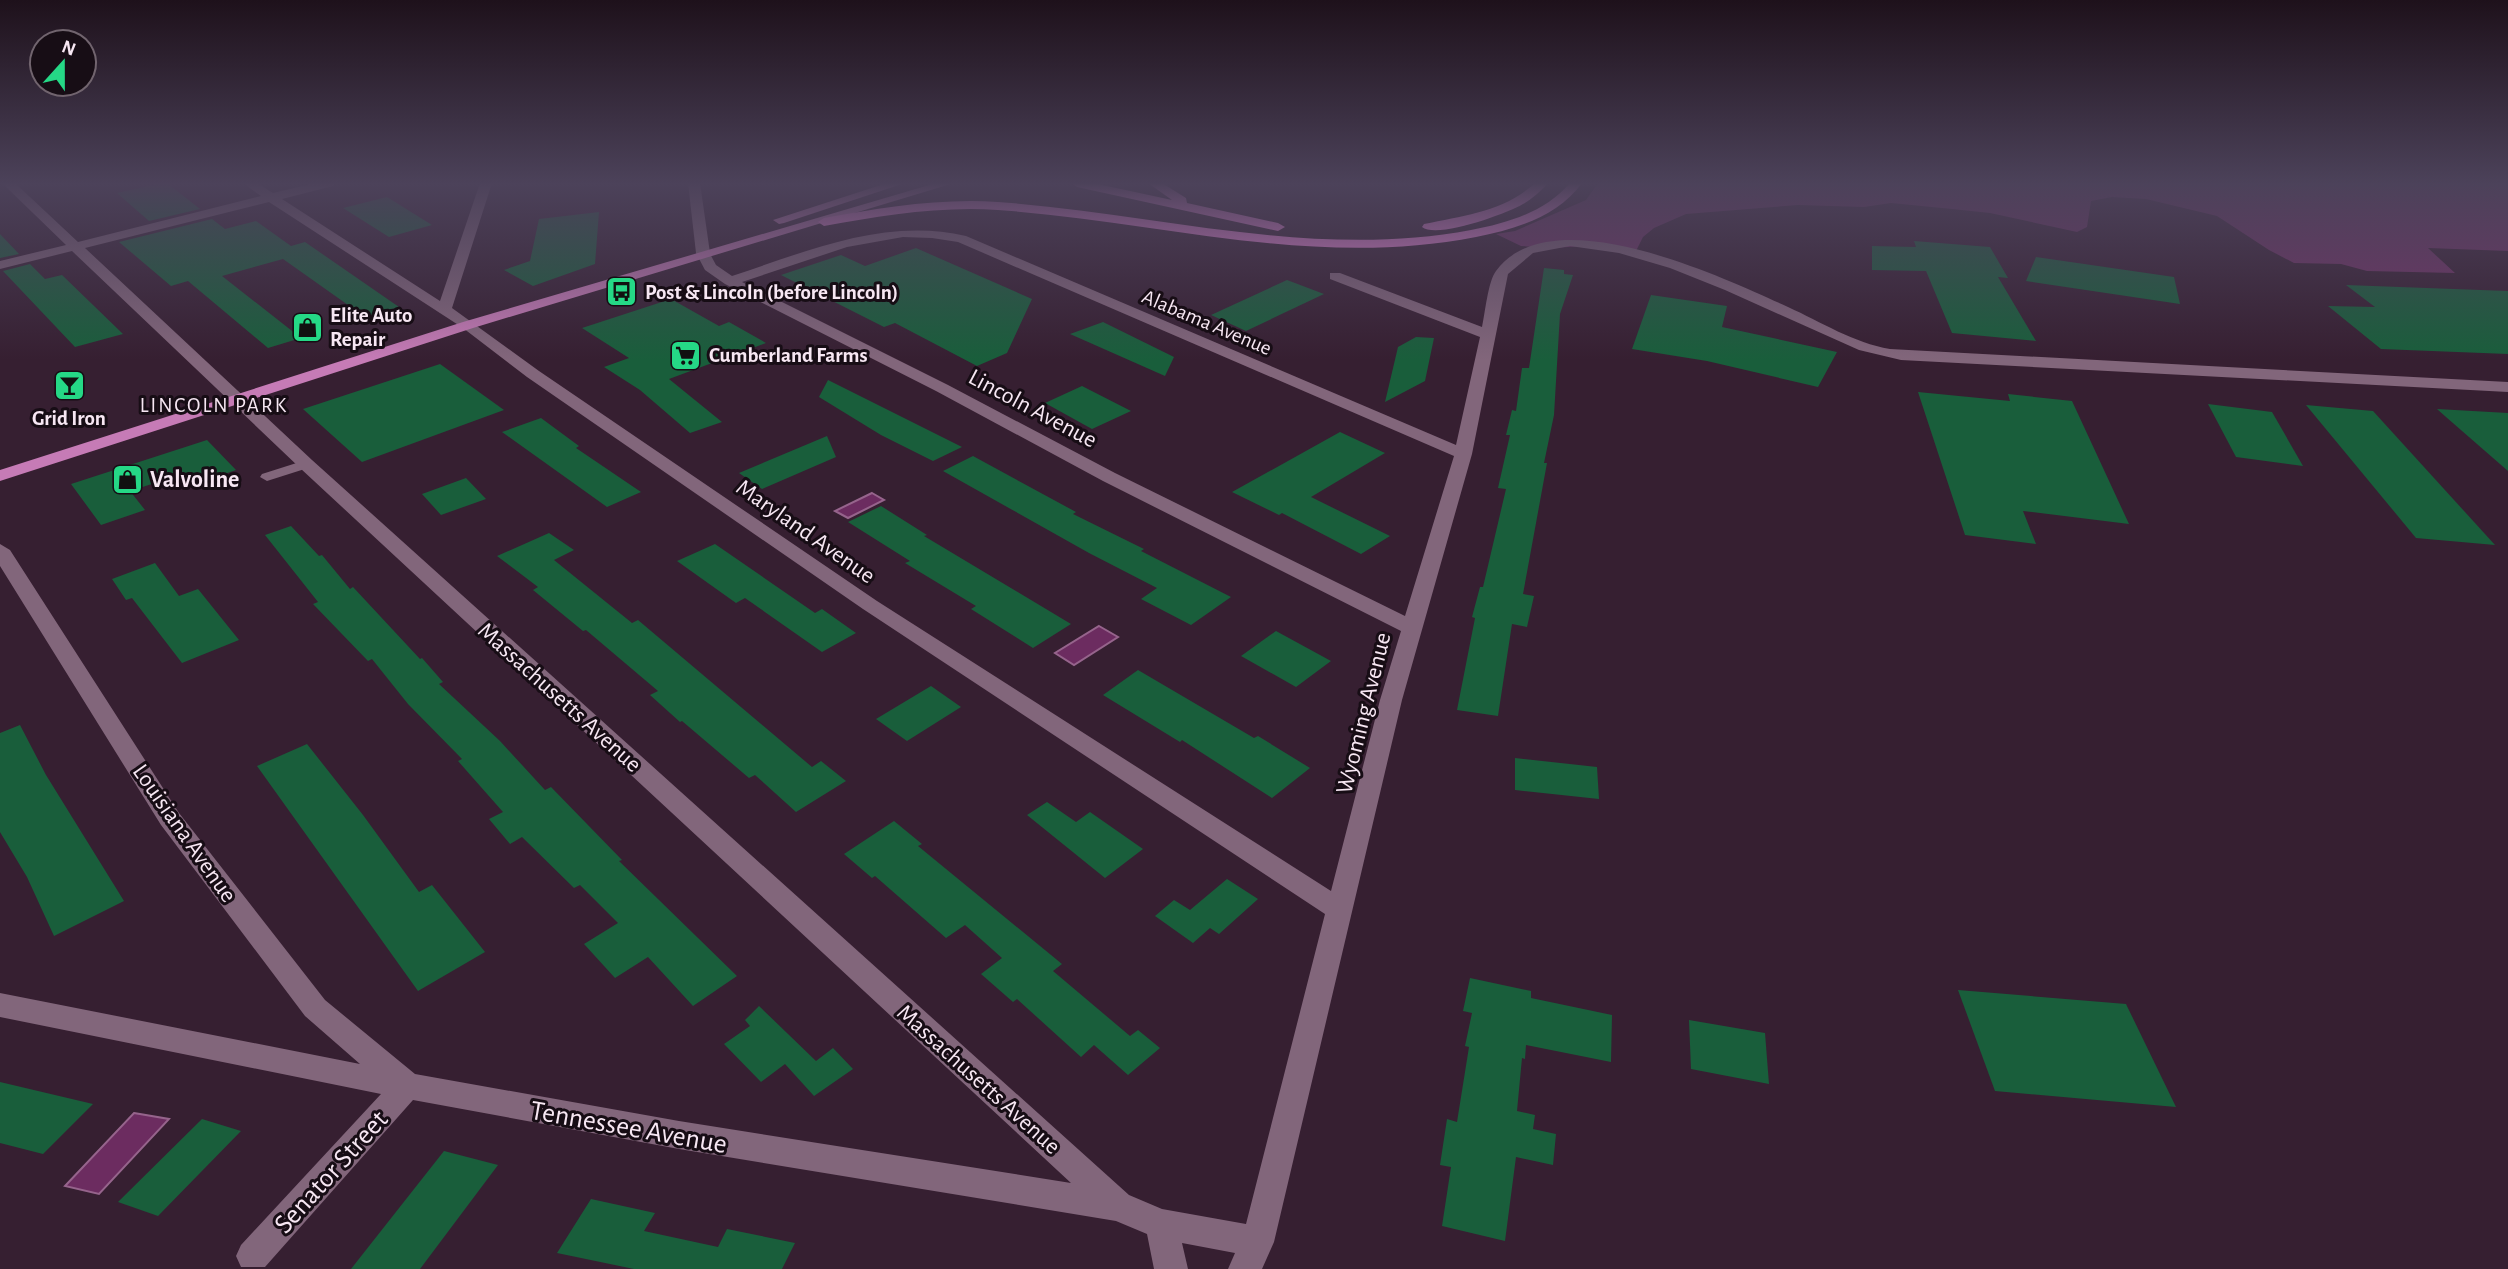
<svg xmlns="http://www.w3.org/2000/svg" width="2508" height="1269" font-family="'Alegreya Sans',sans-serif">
	<rect width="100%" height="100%" fill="#361f31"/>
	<path fill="#733367" d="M1598,183H2508V251L2428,248L2455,273L2367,271L2341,264L2294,263L2269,250L2217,216L2146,199L2112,197L2091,201L2087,227L2077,232L1990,213L1952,209L1891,203L1864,207L1798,205L1686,214L1654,228L1643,237L1634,255L1585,246L1551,248L1521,246L1496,234L1515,231L1586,200Z"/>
	<g fill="#6c2c60" stroke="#96648c" stroke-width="2">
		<path d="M872,493L884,500L848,518L835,511Z"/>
		<path d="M1099,626L1118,637L1074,665L1055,653Z"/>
		<path d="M134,1113L169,1119L99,1194L65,1186Z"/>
	</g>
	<g fill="#195e3b">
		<path d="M161,183H167L200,209L149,221L117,193Z"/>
		<path d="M387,197L432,225L389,237L343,208Z"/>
		<path d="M599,212L595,264L533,286L504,270L530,261L539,219Z"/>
		<path d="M212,219L225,229L256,221L291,246L305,242L399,307L365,317L283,259L222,276L301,338L268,348L188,281L171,286L119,242Z"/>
		<path d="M0,234L19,254L0,258Z"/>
		<path d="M1914,241L1990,247L2008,278L1998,277L2036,341L1952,333L1926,271L1872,270V246L1916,247Z"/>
		<path d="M916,248L1032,299L1007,353L977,366L895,323L884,327L781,275L841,255L865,266Z"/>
		<path d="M2036,257L2174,277L2180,304L2026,281Z"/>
		<path d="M30,264L45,279L62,275L123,334L75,347L3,271Z"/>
		<path d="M1544,268L1564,270V274L1573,275L1560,314L1554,415L1544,463H1547L1523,594L1534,596L1527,627L1512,624L1498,716L1457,710L1475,618L1472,617L1480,587H1483L1506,489L1498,488L1510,435H1506L1512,410L1516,411L1522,368H1529Z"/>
		<path d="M1287,280L1324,294L1246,331L1211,315Z"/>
		<path d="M2346,285L2508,291V354L2381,349L2328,306L2375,307Z"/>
		<path d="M1651,295L1727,306L1722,327L1837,352L1818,387L1707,361L1632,349Z"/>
		<path d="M671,299L719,326L729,322L766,343L669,379L722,422L690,433L640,390L604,367L629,358L582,328Z"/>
		<path d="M1103,322L1174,357L1165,376L1070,334Z"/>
		<path d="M1416,337L1434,338L1425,381L1385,402L1398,347Z"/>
		<path d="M440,364L504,410L362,462L303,409Z"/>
		<path d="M828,380L962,447L933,461L881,435L819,397Z"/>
		<path d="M1082,386L1131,411L1092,429L1045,403Z"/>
		<path d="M1918,392L2010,401L2008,394L2072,401L2129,524L2023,511L2036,544L1965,535Z"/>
		<path d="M2208,404L2272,412L2303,466L2236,457Z"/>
		<path d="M2306,405L2373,411L2495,545L2416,538Z"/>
		<path d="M2437,409L2508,413V471L2446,417Z"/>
		<path d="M541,418L579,446L576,448L641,492L607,507L502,432Z"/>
		<path d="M1340,432L1385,453L1311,497L1390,536L1361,554L1282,513L1279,515L1232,492Z"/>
		<path d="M827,436L836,457L762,489L739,473Z"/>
		<path d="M207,440L236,470L193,485L183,474L130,491L145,510L101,525L71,484Z"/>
		<path d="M973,456L1076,512L1073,514L1144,549L1141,551L1231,597L1191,625L1141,599L1157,588L1089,553L943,471Z"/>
		<path d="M466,478L486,499L441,515L422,494Z"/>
		<path d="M881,506L927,535L924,536L1071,624L1033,648L971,609L976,606L905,563L910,561L848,522Z"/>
		<path d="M291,526L319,556L322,555L350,589L353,587L420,659L422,658L443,682L439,684L500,741L545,790L551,787L622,860L619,861L737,976L693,1006L648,957L615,978L584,944L618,923L580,885L574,888L522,837L510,844L489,819L503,812L458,761L462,759L408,704L372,659L368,661L313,604L318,602L265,535Z"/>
		<path d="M549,533L574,550L554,560L632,623L638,620L812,767L821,761L846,781L796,812L755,775L749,778L682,721L680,722L650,695L658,691L586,630L583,631L533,590L538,587L497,556Z"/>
		<path d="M715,544L815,613L822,609L856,633L822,652L745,598L736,603L677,561Z"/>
		<path d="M155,563L179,596L198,589L239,640L182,663L132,598L126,600L112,579Z"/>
		<path d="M1276,631L1331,661L1296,687L1241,656Z"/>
		<path d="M1138,670L1254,738L1258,736L1310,768L1272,798L1182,740L1180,742L1103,695Z"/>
		<path d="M931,686L961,707L907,741L876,719Z"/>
		<path d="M20,725L46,775L124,901L54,936L27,877L0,832V733Z"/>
		<path d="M307,744L363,815L419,892L432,885L485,952L418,991L257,766Z"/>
		<path d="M1515,758L1597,767L1599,799L1515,790Z"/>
		<path d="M1047,802L1076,822L1090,812L1143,849L1105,878L1027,815Z"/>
		<path d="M894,821L922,844L918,846L1062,964L1053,971L1130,1036L1138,1030L1160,1048L1128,1075L1094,1045L1081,1057L1017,999L1013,1002L981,974L1002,958L965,925L946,938L875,876L872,878L844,854Z"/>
		<path d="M1227,879L1258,899L1219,934L1210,928L1193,943L1155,916L1174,900L1190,910Z"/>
		<path d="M1470,978L1531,991V998L1612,1015L1611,1062L1526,1045L1525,1059L1522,1058L1517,1111L1535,1115L1533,1129L1556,1134L1553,1165L1516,1157L1505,1241L1442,1226L1451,1167L1440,1165L1447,1119L1457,1122L1469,1047L1465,1046L1472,1013L1463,1011Z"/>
		<path d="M1958,990L2126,1004L2176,1107L1995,1091Z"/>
		<path d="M759,1006L816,1061L833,1048L853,1069L814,1096L785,1064L761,1082L724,1044L750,1026L745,1020Z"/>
		<path d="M1689,1020L1765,1033L1769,1084L1691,1069Z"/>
		<path d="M0,1082L93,1104L43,1154L0,1143Z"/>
		<path d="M202,1119L241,1131L158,1216L118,1202Z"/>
		<path d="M444,1151L498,1165L420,1269H351Z"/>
		<path d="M591,1199L655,1213L644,1231L718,1247L727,1229L795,1243L782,1269H634L557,1253Z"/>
	</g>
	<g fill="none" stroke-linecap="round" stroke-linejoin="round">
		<path fill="#82667b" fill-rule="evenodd" d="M306,460L311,461V467L267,481L260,477L262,474Z"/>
		<path fill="#82667b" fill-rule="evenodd" d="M2,183H15L78,242L261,196L243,183H257L273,193L315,183H335L333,186L282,199L440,301L480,183H492L452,308L539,371L877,601L1331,891L1380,700L1401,631L1103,481L936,391L725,284L705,270L696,253L698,250H708L716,265L732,276C808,251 885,217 966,236L1456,445L1480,337L1330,279V273H1340L1482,327C1485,314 1488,281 1496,271C1551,196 1722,277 1788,307C1821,322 1854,343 1890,349L2508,382V392L1901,360L1859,350L1725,290L1670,268L1619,253L1570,246L1533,253L1508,274L1472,454L1402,700L1274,1242L1262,1269H1228L1235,1253L1182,1243L1188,1269H1154L1147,1234L1116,1221L679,1149L413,1100L265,1267H241L236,1256L241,1245L381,1094L0,1017V993L360,1064L305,1016L161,825L0,566V544L10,550L179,813L325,1000L415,1074L679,1121L1071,1183L300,468L72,251L0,269V261L66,245ZM269,202L463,328L527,377L863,609L1325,914L1246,1224L1162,1209L1129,1195L312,460L85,248ZM903,237L932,238L958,242L1454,456L1405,616L1115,473L948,385L742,282L847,247Z"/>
		<path fill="#82667b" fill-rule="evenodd" d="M688,183H700L710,253L703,257L696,253Z"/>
		<g fill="#c67bb6" fill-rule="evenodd">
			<path d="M887,183H905L784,223L779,224L773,220Z"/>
			<path d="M936,183H954L473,328L0,481V470L463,322Z"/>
		</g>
		<g fill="#f489de" fill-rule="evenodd">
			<path d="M1071,183H1093L1172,200L1148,183H1162L1186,198L1187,203L1278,223L1285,227L1278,231L1077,187Z"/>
			<path d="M1535,183H1548C1541,191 1532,199 1523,204C1506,214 1437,239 1422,227L1424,224C1465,215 1503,212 1535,183Z"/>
			<path d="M1570,183H1582C1557,217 1516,229 1476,237C1313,269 1159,221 998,210C939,206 881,216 824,226L818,222L824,218C881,208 939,198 998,202C1156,213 1313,260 1471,230C1508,223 1545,212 1570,183Z"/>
		</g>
	</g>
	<linearGradient id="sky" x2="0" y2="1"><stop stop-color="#1e111b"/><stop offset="0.51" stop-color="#4c425a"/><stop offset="1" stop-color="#4c425a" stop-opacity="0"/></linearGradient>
	<rect width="2508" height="360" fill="url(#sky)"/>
	<defs>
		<symbol id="bus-square" viewBox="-11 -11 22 22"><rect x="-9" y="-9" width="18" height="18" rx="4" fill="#25d886" stroke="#170d15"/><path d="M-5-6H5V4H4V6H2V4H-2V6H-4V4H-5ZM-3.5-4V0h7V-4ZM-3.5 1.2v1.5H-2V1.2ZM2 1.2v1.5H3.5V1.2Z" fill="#111"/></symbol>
		<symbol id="shop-square" viewBox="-11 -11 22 22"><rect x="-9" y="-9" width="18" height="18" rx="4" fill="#25d886" stroke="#170d15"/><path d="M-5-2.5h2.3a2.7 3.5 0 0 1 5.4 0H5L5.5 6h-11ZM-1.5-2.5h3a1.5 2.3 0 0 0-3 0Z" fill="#111"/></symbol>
		<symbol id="supermarket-square" viewBox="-11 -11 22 22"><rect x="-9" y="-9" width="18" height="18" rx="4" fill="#25d886" stroke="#170d15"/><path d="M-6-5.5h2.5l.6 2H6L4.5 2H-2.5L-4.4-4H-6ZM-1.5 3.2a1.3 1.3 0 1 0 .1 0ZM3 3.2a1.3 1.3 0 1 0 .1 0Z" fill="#111"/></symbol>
		<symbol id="bar-square" viewBox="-11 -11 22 22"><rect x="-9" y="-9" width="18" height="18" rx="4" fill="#25d886" stroke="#170d15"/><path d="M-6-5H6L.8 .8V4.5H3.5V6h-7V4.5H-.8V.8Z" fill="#111"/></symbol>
	</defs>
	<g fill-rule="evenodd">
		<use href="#bus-square" x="604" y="274" width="35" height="35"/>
		<use href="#shop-square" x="290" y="310" width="35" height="35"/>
		<use href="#supermarket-square" x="668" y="338" width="35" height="35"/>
		<use href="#bar-square" x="52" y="368" width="35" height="35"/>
		<use href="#shop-square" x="110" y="462" width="35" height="35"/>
	</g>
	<g text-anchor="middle" stroke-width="6" stroke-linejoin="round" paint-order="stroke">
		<g font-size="21" font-weight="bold" fill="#f7e7f3" stroke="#170d15" text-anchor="start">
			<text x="645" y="299">Post &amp; Lincoln (before Lincoln)</text>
			<text x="330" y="322">Elite Auto<tspan x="330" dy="24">Repair</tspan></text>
			<text x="709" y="362">Cumberland Farms</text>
			<text x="69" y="425" text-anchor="middle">Grid Iron</text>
		</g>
		<g font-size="21" fill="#f7e7f3" stroke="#170d15">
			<text transform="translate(1207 322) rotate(23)" y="7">Alabama Avenue</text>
		</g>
		<g font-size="21" letter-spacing="2" fill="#f7e7f3" stroke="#170d15">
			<text x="214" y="412">LINCOLN PARK</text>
		</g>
		<g font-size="24" fill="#f7e7f3" stroke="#170d15">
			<text transform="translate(1033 408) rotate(28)" y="8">Lincoln Avenue</text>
			<text transform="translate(806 531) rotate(35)" y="8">Maryland Avenue</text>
			<text transform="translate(560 697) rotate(42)" y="8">Massachusetts Avenue</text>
			<text transform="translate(1363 713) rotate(-76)" y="8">Wyoming Avenue</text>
			<text transform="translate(185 833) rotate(55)" y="8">Louisiana Avenue</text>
			<text transform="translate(979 1079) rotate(42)" y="8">Massachusetts Avenue</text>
		</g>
		<g font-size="24" font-weight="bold" fill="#f7e7f3" stroke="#170d15" text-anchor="start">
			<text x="150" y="487">Valvoline</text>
		</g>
		<g font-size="28" fill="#f7e7f3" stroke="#170d15">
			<text transform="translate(629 1126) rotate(10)" y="10">Tennessee Avenue</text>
			<text transform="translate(330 1171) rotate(-48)" y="10">Senator Street</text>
		</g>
	</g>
	<g transform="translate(63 63) rotate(21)"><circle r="33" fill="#170d15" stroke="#71646e" stroke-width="2"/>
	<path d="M0-5L12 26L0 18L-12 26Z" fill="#25d886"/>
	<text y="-10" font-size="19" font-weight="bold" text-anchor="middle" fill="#f7e7f3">N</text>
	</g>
</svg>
